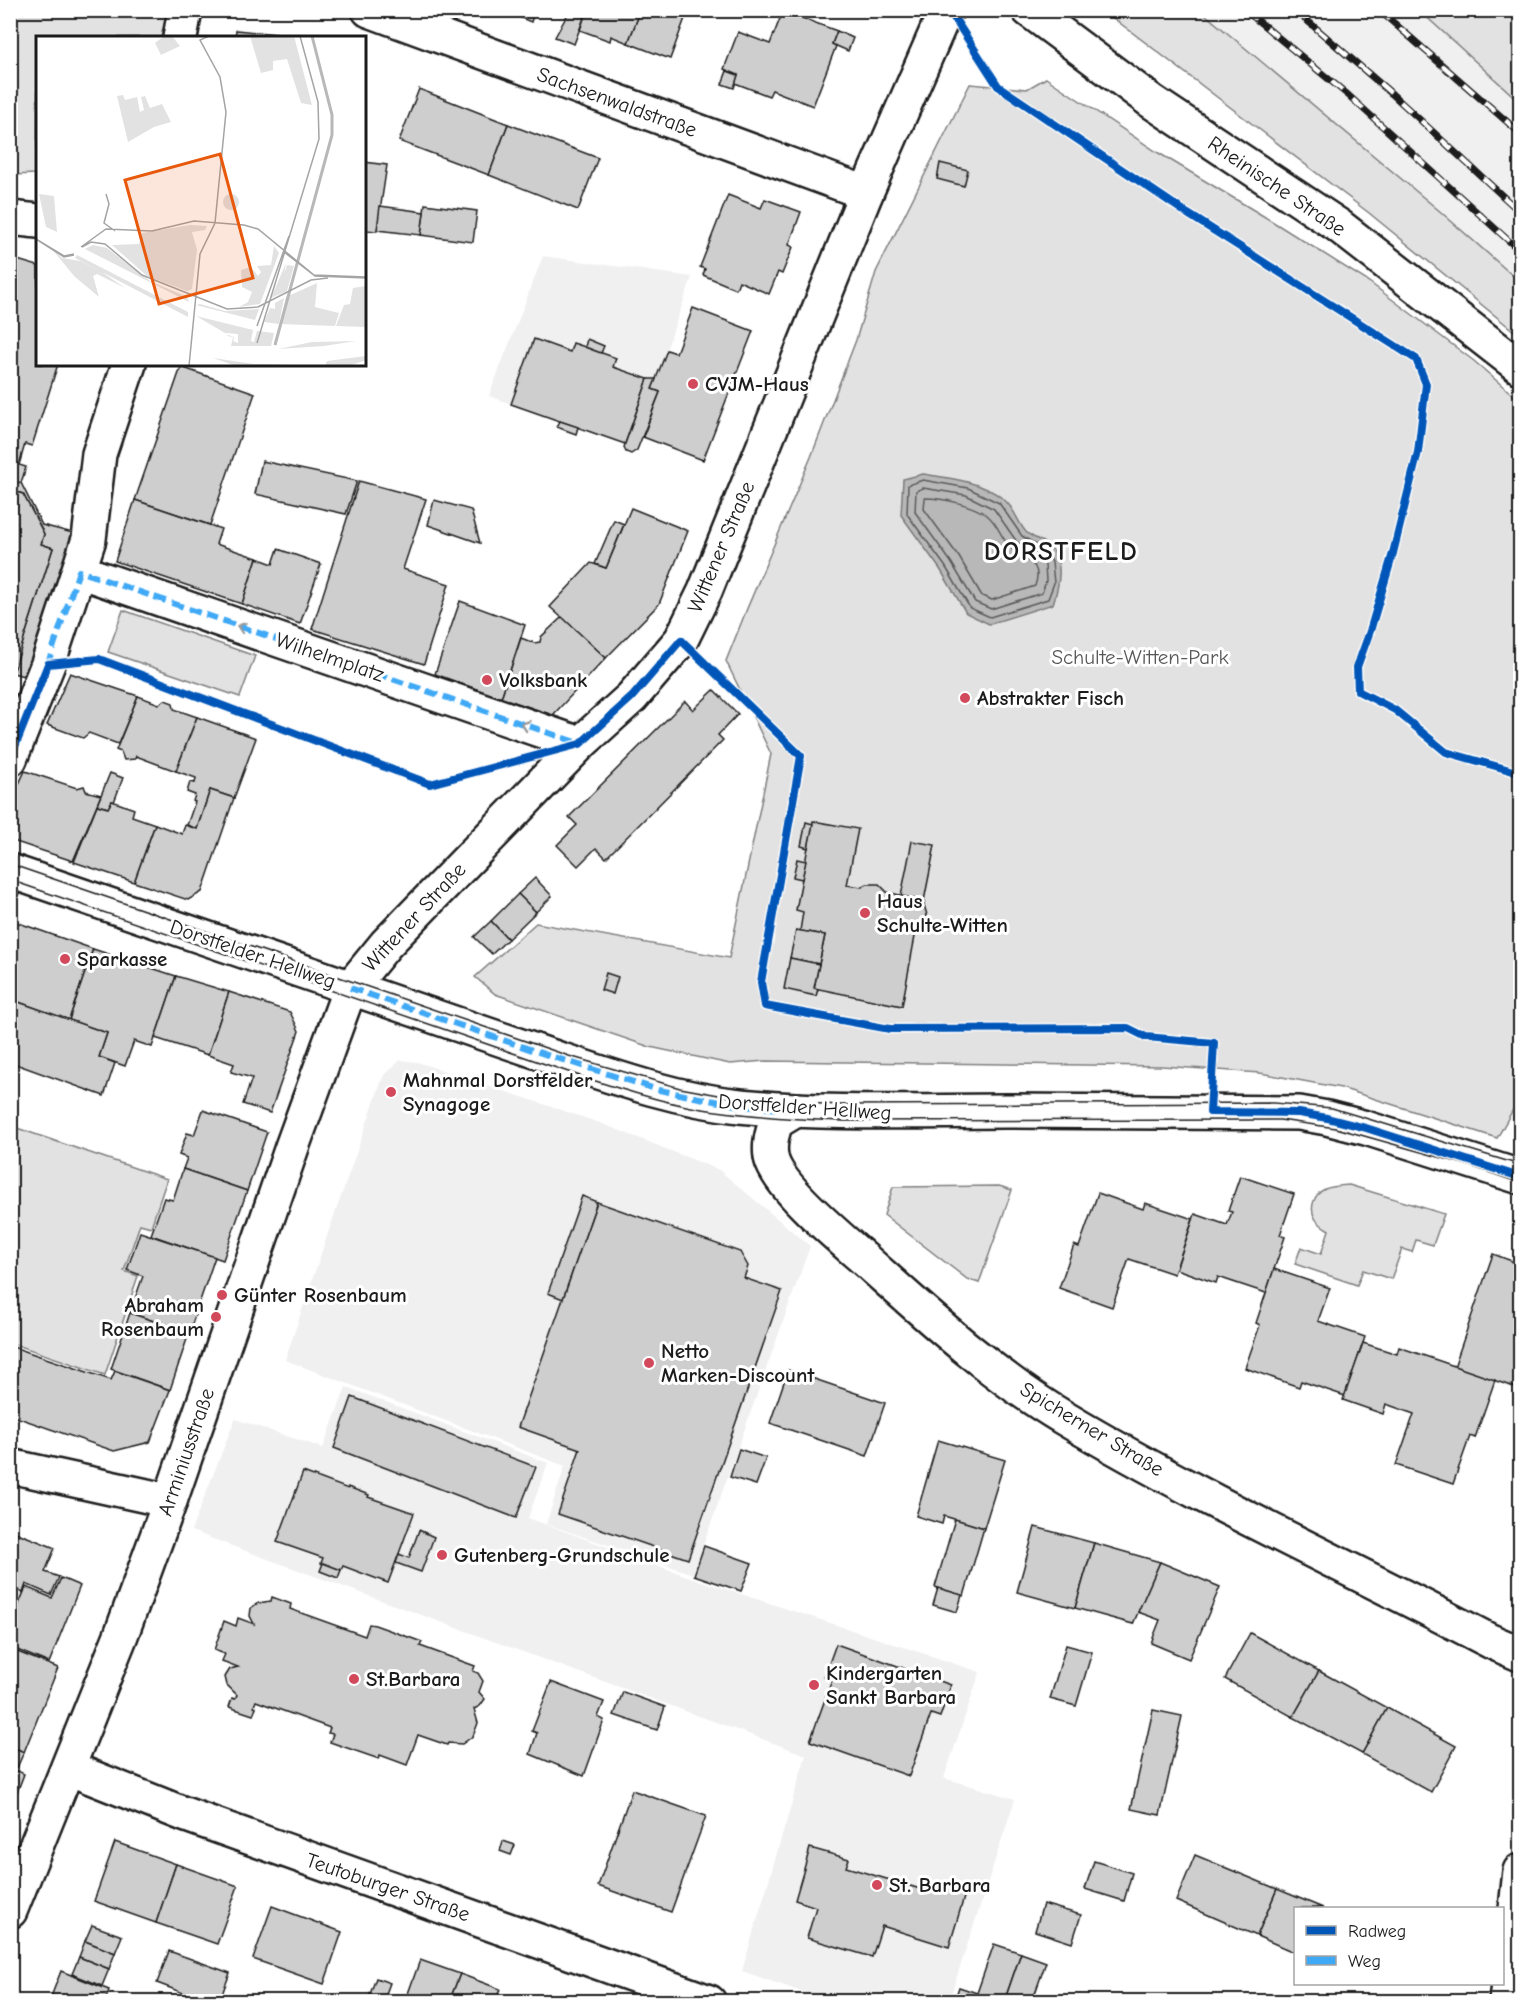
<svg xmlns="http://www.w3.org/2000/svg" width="1531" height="2012" font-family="'Comic Neue',sans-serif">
	<rect width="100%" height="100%" fill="#fff"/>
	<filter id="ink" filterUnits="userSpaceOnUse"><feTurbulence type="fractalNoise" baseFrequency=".0167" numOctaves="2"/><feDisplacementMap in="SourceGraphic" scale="12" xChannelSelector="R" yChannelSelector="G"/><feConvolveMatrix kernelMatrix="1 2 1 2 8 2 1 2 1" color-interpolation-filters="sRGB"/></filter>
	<g filter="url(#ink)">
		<g fill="#f0f0f0">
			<path d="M1201,11H1420L1520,102V282L1442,213Z"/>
			<path d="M543,256L692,277L656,379H648L625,444L489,396Z"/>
			<path d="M400,1060L417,1062L603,1124L719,1170L810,1246L693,1574L546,1524L565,1466L285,1360L327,1236L383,1077Z"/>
			<path d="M346,1387L548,1463L528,1518L692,1578L980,1672L944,1778L1015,1799L949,2001H827L742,1971L806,1755L191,1531L235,1419L323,1448Z"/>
		</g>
		<g fill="#e2e2e2" stroke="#7f7f7f" stroke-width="1.5">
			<path d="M10,11H168L161,37L38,38L37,174L11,175Z"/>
			<path d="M1104,11H1201L1442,213L1520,282V336L1369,213Z"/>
			<path d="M1420,11H1520V102Z"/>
			<path d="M1046,78L1157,152L1270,220L1369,282L1474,361L1520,401V1097L1497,1138L1341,1088L1260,1073L1162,1066L765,1061L730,1064L650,1047L495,994L475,977L536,923L729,958L771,754L726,661L746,611L811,457L856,340L876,272L970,84L1027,89Z"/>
			<path d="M123,610L255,656L240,697L108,652Z"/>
			<path d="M11,1126L167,1179L151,1227L140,1224L124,1271L138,1276L105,1375L11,1343Z"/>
			<path d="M1349,1185L1444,1214L1433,1245L1416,1240L1412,1252L1402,1249L1391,1279L1363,1270L1357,1285L1295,1264L1301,1247L1321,1254L1329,1230C1324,1227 1318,1224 1315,1218C1309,1208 1314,1194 1325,1189C1332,1186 1340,1186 1349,1185Z"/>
			<path d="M999,1186L1012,1190L979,1283L967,1279L884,1215L893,1187Z"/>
		</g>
		<path fill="#b8b8b8" stroke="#7a7a7a" stroke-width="1.5" d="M923,474C948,478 981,481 1002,498C1014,506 1017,522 1026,532C1031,537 1040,540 1046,544C1066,557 1059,586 1053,604L989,624L966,613L940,569L901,515L903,479Z"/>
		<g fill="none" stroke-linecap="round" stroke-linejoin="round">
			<g stroke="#5a5a5a" stroke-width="1.5">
				<path d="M923,480L968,488L999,503L1022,536L1045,550L1052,562L1054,583L1048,599L990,617L970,608L945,566L907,514L908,485Z"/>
				<path d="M923,488L966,495L994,509L1017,542L1040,556L1045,565L1046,581L1042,593L991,609L975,602L951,562L915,512L916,491Z"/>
				<path d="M925,498C943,498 974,505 988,516C998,524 1001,538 1010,547C1022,561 1044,560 1035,586L992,600L982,596L959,557L924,509Z"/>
			</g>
		</g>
		<g fill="#cecece" stroke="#1c1c1c" stroke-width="1.5">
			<path d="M502,10H535L531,22Z"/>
			<path d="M570,10H587L574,44L555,37Z"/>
			<path d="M587,10H641L628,43L611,36L610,41L580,30Z"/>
			<path d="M641,10H688L670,59L628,43Z"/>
			<path d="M783,11L837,31L832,44L836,46L813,106L772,90L769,96L735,83L738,75L724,69L738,32L770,44Z"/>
			<path d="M236,30L276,34V38H235Z"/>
			<path d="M837,31L853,38L848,51L832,44Z"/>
			<path d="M727,71L738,75L734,88L722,84Z"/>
			<path d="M419,89L508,124L489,175L399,141Z"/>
			<path d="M508,124L598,158L578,210L489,175Z"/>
			<path d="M364,162L387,165L377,231L364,230Z"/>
			<path d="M940,163L968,170L964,186L937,179Z"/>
			<path d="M728,195L761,208L765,199L801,212L789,245L793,247L782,274L778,272L769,294L739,281L736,289L703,275L705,269L700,267Z"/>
			<path d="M425,204L477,211L473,242L421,235Z"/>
			<path d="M380,206L424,212L421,235L377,230Z"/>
			<path d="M14,259L38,266V364H58L32,446L25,444L19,465L26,467L21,483L10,480V269Z"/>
			<path d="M693,308L753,331L703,460L643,437L660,392L652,389L667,350L676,353Z"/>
			<path d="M534,339L570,352L573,343L585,347L616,358L613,367L648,379L625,444L511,404Z"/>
			<path d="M587,339L604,346L601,353L585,347Z"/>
			<path d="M181,367L255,393L210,525L135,500Z"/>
			<path d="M648,379H656L652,389L660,392L637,450L631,454L626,452L624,448L625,444Z"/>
			<path d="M560,421L578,427L576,434L557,427Z"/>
			<path d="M262,461L357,481L346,514L255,494Z"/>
			<path d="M10,480L21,483L42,525L73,533L27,677L13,673L53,548L41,544L44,534L23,494L10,490Z"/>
			<path d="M359,481L426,499L403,569L449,584L424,664L312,629Z"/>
			<path d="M10,490L23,494L44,534L41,544L53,548L13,673L10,672Z"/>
			<path d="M135,500L221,529L216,544L257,558L242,604L115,561Z"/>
			<path d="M434,500L471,510L480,543L428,525Z"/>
			<path d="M631,508L688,531L659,604L606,658L550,607L591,563L606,568Z"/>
			<path d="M614,520L624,524L606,568L595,564Z"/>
			<path d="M278,549L321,564L300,624L242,604L257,558L273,564Z"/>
			<path d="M460,601L525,625L501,698L435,674Z"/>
			<path d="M562,617L606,658L553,715L501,698L521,638L534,643L540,642L541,637Z"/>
			<path d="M70,673L138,696L118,744L89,733L83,738L47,725Z"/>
			<path d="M714,690L738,714L718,735L723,740L606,858L596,848L578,866L557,845L577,825L569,817L685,701L693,710Z"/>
			<path d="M138,696L159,704L165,700L173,703L174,709L197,717L176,771L136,756L135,759L124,760L121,752L116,750Z"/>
			<path d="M197,717L256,738L234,798L210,790L197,829L187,825L195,802L193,801L195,795L187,792L190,782L195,783L196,778L176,771Z"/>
			<path d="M25,771L77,788L84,786L86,791L101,795L73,861L10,840V803Z"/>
			<path d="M110,773L123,778L114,802L112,801L108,808L97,805Z"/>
			<path d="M210,790L234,798L202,892L188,900L134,882L155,824L182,834L185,825L197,829Z"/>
			<path d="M112,801L134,809L132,816L155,824L134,882L74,862L97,805L108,808Z"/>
			<path d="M813,821L858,829L847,885L862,887L867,884H879L887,892L924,901V905L927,915L926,920L918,932L916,931L902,1006L814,988L825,935L800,931L803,912L796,910Z"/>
			<path d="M806,822L813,824L808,848L801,846Z"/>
			<path d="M912,841L935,845L924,901L901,896Z"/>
			<path d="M797,859L806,861L802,879L793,877Z"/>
			<path d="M535,878L552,896L536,912L518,894Z"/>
			<path d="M518,894L536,912L508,939L491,921Z"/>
			<path d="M13,921L93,949L69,1020L10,999V928Z"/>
			<path d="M491,921L508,939L492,954L474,937Z"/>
			<path d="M796,930L825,935L819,964L790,958Z"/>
			<path d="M93,949L176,976L152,1047L134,1041L125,1066L99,1057L107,1033L69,1020Z"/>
			<path d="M790,958L819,964L814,988L818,989L816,996L784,989Z"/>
			<path d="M606,973L618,977L613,994L601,990Z"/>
			<path d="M176,976L229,992L208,1055L155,1038Z"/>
			<path d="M229,992L290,1012L299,1031L270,1113L243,1104L252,1078L231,1072L234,1064L208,1055Z"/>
			<path d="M10,999L107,1033L99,1057L115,1063L104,1096L10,1062Z"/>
			<path d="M203,1110L267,1132L247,1191L183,1169L187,1158L179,1155L187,1133L194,1135Z"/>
			<path d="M183,1169L247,1191L223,1260L151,1235L164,1198L173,1200Z"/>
			<path d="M1240,1176L1294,1194L1280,1235L1285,1237L1266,1293L1218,1277L1216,1283L1176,1269L1195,1214L1227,1225L1232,1212L1228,1211Z"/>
			<path d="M1098,1193L1143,1209L1145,1203L1193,1219L1174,1274L1129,1259L1112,1307L1059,1288L1074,1245L1079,1247Z"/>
			<path d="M582,1196L597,1202L563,1299L548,1293Z"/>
			<path d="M597,1202L740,1252L748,1266L744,1278L782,1291L688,1559L558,1514L580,1449L518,1427Z"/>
			<path d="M140,1232L215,1257L189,1333L130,1313L143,1276L127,1270Z"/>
			<path d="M1493,1254L1520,1264V1379L1517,1388L1454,1367Z"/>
			<path d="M1274,1269L1330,1288L1318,1321L1365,1337L1345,1396L1301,1381L1299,1387L1245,1368L1260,1325L1256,1323Z"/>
			<path d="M130,1313L189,1333L170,1390L111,1369Z"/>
			<path d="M1363,1343L1397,1354L1399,1347L1495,1380L1475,1438L1470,1436L1453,1484L1396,1465L1414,1414L1386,1404L1383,1414L1343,1400Z"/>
			<path d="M10,1346L111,1380L115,1371L170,1390L150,1442L114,1451L10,1415Z"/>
			<path d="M788,1370L885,1403L867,1456L770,1423Z"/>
			<path d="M352,1397L536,1467L516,1518L334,1448Z"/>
			<path d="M938,1440L1005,1460L984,1528L944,1516L942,1524L916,1516Z"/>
			<path d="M739,1449L766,1458L756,1485L730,1477Z"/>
			<path d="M303,1472L348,1489V1487L369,1495L368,1497L414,1513L388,1583L343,1566L341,1570L321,1563L323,1558L277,1542Z"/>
			<path d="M955,1519L984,1528L964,1596L935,1587Z"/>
			<path d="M1035,1527L1094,1543L1075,1608L1017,1592Z"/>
			<path d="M10,1530L55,1548L45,1572L59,1577L51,1595L26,1584L23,1593L10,1587Z"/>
			<path d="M419,1530L434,1537L421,1572L396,1563L399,1554L409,1558Z"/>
			<path d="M1094,1543L1160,1562L1133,1624L1075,1608Z"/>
			<path d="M704,1546L752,1563L741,1591L694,1575Z"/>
			<path d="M1160,1562L1220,1587L1189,1659L1151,1643L1160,1620L1138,1612Z"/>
			<path d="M323,1563L341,1570L338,1578L320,1571Z"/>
			<path d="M61,1578L80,1586L49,1663L10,1647V1626L26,1587L52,1598Z"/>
			<path d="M938,1588L962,1595L957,1612L933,1605Z"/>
			<path d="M272,1597L291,1604L290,1609L365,1636L369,1624L375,1625L422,1642L420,1646L475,1666L473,1671L478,1673L483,1681L479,1692L485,1699L480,1706L474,1709L478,1723L473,1736L462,1744L448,1743L447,1745L418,1735L407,1765L380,1755L379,1759L330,1742L333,1734L328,1733L330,1728L256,1701L254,1706L256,1707L253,1715L229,1707L232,1698L235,1699L237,1695L227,1685L225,1677L230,1669L238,1667L222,1661L225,1654L214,1650L224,1621L236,1626L238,1618L254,1624L250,1616L251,1608L258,1603L271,1601Z"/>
			<path d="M1250,1633L1319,1671L1293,1717L1225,1679Z"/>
			<path d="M836,1644L951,1685L940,1717L931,1714L909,1776L810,1741L832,1680L824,1677Z"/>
			<path d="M1066,1645L1092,1652L1076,1706L1050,1699Z"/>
			<path d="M10,1649L58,1668L24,1752L10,1746Z"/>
			<path d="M1319,1671L1387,1708L1362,1754L1293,1717Z"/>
			<path d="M551,1682L604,1702L598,1717L604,1720L584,1776L530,1754L537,1733L532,1731Z"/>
			<path d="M623,1692L665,1707L657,1730L614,1715Z"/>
			<path d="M1387,1708L1456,1746L1431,1792L1362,1754Z"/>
			<path d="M1153,1710L1182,1716L1160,1815L1131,1809Z"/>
			<path d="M10,1746L24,1752L16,1770L24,1774L11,1808Z"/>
			<path d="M632,1790L706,1816L671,1912L598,1886Z"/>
			<path d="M503,1841L515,1845L511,1855L500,1851Z"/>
			<path d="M115,1842L176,1864L156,1923L94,1901Z"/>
			<path d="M810,1848L849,1859L846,1867L924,1890L927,1883L965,1894L949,1947L882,1926L872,1957L807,1938L816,1907L795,1900Z"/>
			<path d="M1195,1855L1277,1889L1257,1936L1176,1901Z"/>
			<path d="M1094,1861L1132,1873L1124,1901L1085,1889Z"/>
			<path d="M176,1864L238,1886L217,1944L156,1923Z"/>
			<path d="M1277,1889L1323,1908H1296V1953L1257,1936Z"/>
			<path d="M1043,1904L1081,1915L1072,1943L1035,1931Z"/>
			<path d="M272,1906L342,1932L324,1984L253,1959Z"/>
			<path d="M92,1925L122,1936L115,1953L85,1941Z"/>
			<path d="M85,1941L115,1953L109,1969L79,1957Z"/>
			<path d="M994,1944L1021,1953L1004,2002H954L959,1987L977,1993Z"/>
			<path d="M169,1951L230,1973L219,2002H207L157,1983Z"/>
			<path d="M1021,1953L1046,1962L1032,2002H1004Z"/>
			<path d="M79,1957L109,1969L102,1986L72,1974Z"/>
			<path d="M420,1960L460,1974L449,2002H405Z"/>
			<path d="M61,1971L109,1990L105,2002H49Z"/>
			<path d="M460,1974L500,1989L495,2002H449Z"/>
			<path d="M376,1978L390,1983L383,2002H367Z"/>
		</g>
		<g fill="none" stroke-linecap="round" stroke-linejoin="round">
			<defs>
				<g id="street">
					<path d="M369,10L866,193"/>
					<path d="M180,38L185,10"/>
					<path d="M10,218L38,221"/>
					<path d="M79,571L580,744"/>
					<path d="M10,759L48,664L89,539L99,454L129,364"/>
					<path d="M10,871L547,1055C610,1076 674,1099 740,1106C829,1115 919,1111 1008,1111C1105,1111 1202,1112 1299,1113L1327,1118L1366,1128L1520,1177"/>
					<path d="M796,1110L776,1122C772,1134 769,1144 771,1157C776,1185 840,1238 863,1258C926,1314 990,1374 1064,1418C1201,1500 1348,1566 1490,1641L1520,1654"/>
					<path d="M10,1466L170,1501"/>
					<path d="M68,1768L184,1814L709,2002"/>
					<path d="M1506,2002L1520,1871"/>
				</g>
				<g id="secondary">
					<path d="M1029,10L1151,101L1339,226L1520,367"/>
					<path d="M10,1911L121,1635L170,1501L292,1147L350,988L386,944L580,744L632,697L681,640L705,591L866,193L946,10"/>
				</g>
			</defs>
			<use href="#street" stroke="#1c1c1c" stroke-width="38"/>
			<use href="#secondary" stroke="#1c1c1c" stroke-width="38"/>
			<use href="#street" stroke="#fff" stroke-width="33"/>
			<use href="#secondary" stroke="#fff" stroke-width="33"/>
			<g stroke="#1c1c1c" stroke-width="1.5">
				<path d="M10,864L569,1056L680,1088L741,1099L839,1105L1274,1103L1332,1108L1520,1165"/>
				<path d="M10,880L580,1076C618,1088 657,1101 696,1108C744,1116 793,1119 842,1121L1280,1120L1336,1128L1467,1165L1520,1183"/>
			</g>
			<defs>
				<g id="rail">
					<path d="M1245,10L1348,95L1520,251"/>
					<path d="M1295,10L1392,94L1520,212"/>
					<path d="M1379,10L1520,133"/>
				</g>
			</defs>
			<use href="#rail" stroke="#1c1c1c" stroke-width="7"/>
			<use href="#rail" stroke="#fff" stroke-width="4.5" stroke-dasharray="14" stroke-linecap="butt"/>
			<g stroke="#3fa9f5" stroke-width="6" stroke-dasharray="12 6" stroke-linecap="butt">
				<path d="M47,666L79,571L578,743"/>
				<path d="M350,988L547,1055L659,1090L740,1106L796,1110"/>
			</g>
			<defs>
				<g id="cycleway">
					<path d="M949,10L998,86L1188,214L1416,359L1426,384L1418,452L1393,553L1370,631L1357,667L1358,691L1395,710L1446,752L1520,773"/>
					<path d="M10,759L48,664L99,659L430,784L580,744L632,697L681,640L801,756L761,982L765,1006L890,1029L1128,1028L1146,1037L1214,1043L1210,1112L1299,1113L1327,1118L1366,1128L1520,1177"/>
				</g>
			</defs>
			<use href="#cycleway" stroke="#fff" stroke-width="11"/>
			<use href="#cycleway" stroke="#0057b8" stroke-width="8"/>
		</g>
		<defs><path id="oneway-chevron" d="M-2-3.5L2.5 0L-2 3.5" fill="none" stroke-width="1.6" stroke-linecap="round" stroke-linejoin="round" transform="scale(1.5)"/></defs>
		<g stroke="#999">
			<use href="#oneway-chevron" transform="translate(241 627) rotate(-161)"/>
			<use href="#oneway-chevron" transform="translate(525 725) rotate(-161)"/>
		</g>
	</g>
	<g fill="#d1495b" stroke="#fff" stroke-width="2">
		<circle cx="693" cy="384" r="6"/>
		<circle cx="487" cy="680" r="6"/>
		<circle cx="965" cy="698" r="6"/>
		<circle cx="865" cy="913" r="6"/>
		<circle cx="65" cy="959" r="6"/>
		<circle cx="391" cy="1092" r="6"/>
		<circle cx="222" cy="1295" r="6"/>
		<circle cx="216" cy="1317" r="6"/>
		<circle cx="649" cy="1363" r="6"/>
		<circle cx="442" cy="1555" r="6"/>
		<circle cx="354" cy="1679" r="6"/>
		<circle cx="814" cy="1685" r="6"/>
		<circle cx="877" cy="1885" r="6"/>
	</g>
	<g text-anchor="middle" stroke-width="6" stroke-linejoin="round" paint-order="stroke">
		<g font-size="21" fill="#1c1c1c" stroke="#fff">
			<text transform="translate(617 102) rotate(20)" y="7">Sachsenwaldstraße</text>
			<text transform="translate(1277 186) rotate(34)" y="7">Rheinische Straße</text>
			<text transform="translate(721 547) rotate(-67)" y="7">Wittener Straße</text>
			<text transform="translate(330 657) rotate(19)" y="7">Wilhelmplatz</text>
			<text transform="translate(414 917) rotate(-47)" y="7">Wittener Straße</text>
			<text transform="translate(253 954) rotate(19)" y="7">Dorstfelder Hellweg</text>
			<text transform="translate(805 1107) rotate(4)" y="7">Dorstfelder Hellweg</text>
			<text transform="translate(1092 1429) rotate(31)" y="7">Spicherner Straße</text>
			<text transform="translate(186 1452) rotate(-71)" y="7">Arminiusstraße</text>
			<text transform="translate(388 1887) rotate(19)" y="7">Teutoburger Straße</text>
		</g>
		<g font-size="21" font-weight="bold" fill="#1c1c1c" stroke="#fff" text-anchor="start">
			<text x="705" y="391">CVJM-Haus</text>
			<text x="499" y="687">Volksbank</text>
			<text x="977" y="705">Abstrakter Fisch</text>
			<text x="877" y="908">Haus<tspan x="877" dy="24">Schulte-Witten</tspan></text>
			<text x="77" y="966">Sparkasse</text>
			<text x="403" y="1087">Mahnmal Dorstfelder<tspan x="403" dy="24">Synagoge</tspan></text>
			<text x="234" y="1302">Günter Rosenbaum</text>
			<text x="204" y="1312" text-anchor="end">Abraham<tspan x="204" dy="24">Rosenbaum</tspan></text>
			<text x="661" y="1358">Netto<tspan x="661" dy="24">Marken-Discount</tspan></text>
			<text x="454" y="1562">Gutenberg-Grundschule</text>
			<text x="826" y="1680">Kindergarten<tspan x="826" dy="24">Sankt Barbara</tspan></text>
			<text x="366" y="1686">St.Barbara</text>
			<text x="889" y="1892">St. Barbara</text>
		</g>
		<g font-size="21" fill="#575757" stroke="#fff">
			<text x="1140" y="664">Schulte-Witten-Park</text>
		</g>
		<g font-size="27" font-weight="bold" letter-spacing="1.5" fill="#1c1c1c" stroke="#fff">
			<text x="1061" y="560">DORSTFELD</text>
		</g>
	</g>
	<g transform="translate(36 36)">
		<rect width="330" height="330" fill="#fff"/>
		<path d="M128,0H136L144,10L125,19L119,7ZM214,0H258L276,69L265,67L251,23L237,25V34L225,37ZM87,59L89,64L101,61L104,76L108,74L105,61L109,60L114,72L126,68L135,86L118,91L92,106L81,60ZM187 166a8 8 0 1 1 16 0a8 8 0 1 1-16 0ZM3,158L18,160L21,196L10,191ZM154,189L171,190L169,194L156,196L161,214L156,253L151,255L111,240L76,209L103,208L106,197ZM57,209L71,212L114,245L151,261L153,266L49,213ZM238,210L243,217L224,268L203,271L212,266L216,256L206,251L205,234L215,231L222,240L225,236L221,230L235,229ZM16,213L26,222L44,225L66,236L89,252L61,238L57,240L63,261L38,240ZM41,219L152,276V281L39,222ZM250,227L248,238L251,229L258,230L251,255L235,262ZM281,247L279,271L303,277L299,290L244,288L250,261ZM330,250V291L300,290L308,269L314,268L317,252ZM248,262L243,288L228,286L234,272L239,273V267ZM164,268L189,275L223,273L219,284L160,269ZM160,280L217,294L215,305L218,306L221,295L238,297L235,310H195L197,301L191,300L192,299L198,301L197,305L202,307V298L189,297ZM320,305L288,310L242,313L276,306ZM330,320V324L313,330H289L291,325ZM177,322L218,328H258L200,330Z" fill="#e2e2e2"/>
		<path fill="none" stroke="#b8b8b8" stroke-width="3" d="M239,309L296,99V79L276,0"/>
		<path fill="none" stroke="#a4a4a4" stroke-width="1.5" d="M70,158L73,168L68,187L79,195M0,203L28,220L38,218M0,203L28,221L38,219M45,211L70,193L116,195L158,185L208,189L222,193L278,239L330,241M46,211L55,206L69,208L106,239L191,273L222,271L275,244L292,242M248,216L279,240L330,242M221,290L253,200M221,307L283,103L282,66L264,0M153,330L164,218L179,187L190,76L184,41L164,4L173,0"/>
		<path fill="#e8590c" fill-opacity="0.15" stroke="#e8590c" stroke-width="3" d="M184,118L217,242L123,268L89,144Z"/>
		<rect width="330" height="330" fill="none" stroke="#1c1c1c" stroke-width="3"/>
	</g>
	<rect width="1531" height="2012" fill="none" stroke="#fff" stroke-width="36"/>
	<rect x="18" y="18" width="1495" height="1976" fill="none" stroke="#1c1c1c" stroke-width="2" filter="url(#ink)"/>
	<rect x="1294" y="1907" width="210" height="78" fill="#ffffff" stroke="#a4a4a4" stroke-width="1.5"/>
	<rect x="1306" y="1926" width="30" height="9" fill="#0057b8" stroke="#a4a4a4" stroke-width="1.5"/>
	<text x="1348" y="1937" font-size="18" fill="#1c1c1c">Radweg</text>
	<rect x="1306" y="1956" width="30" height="9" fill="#3fa9f5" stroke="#a4a4a4" stroke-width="1.5"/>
	<text x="1348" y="1967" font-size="18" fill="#1c1c1c">Weg</text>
</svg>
